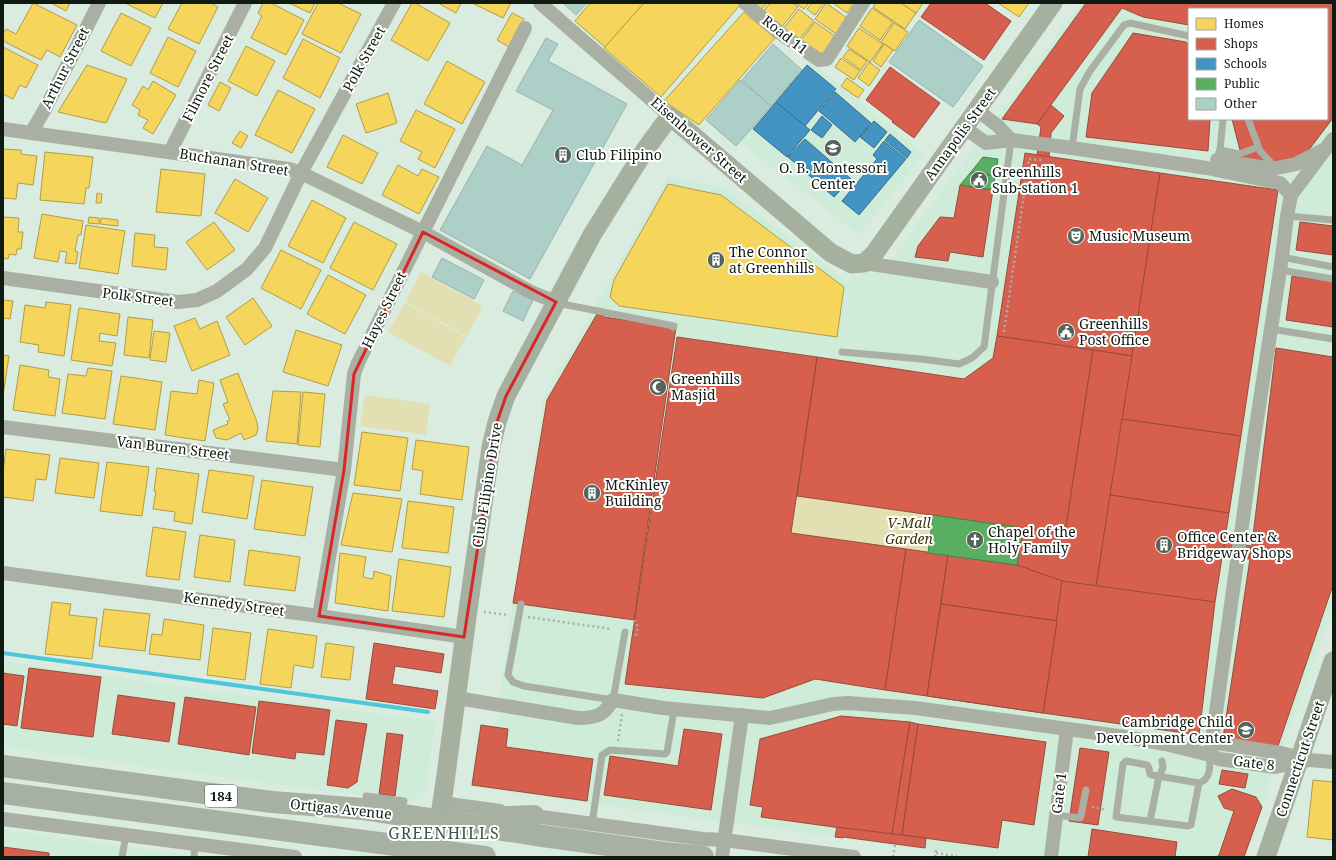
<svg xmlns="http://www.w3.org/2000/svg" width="1336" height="860" font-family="'Noto Serif',serif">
	<rect width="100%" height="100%" fill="#daece0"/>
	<g fill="#ceecd8" fill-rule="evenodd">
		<path d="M1081,3H1333V610L1275,767L1245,857H981L470,787L479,724L496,726L508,635L543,400L668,176L724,188L847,281L891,260ZM1189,9H1327V119H1189Z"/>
		<path d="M810,61L924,154L859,235L741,142Z"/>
		<path d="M3,661L339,709L435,721L426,789L410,800L312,789L3,747Z"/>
		<path d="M3,830L204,857H3Z"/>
	</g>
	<g fill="#e2dfb3">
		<path d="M421,272L483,306L467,336L405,302Z"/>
		<path d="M405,303L466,337L450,366L388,332Z"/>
		<path d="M365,395L430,404L426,435L360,426Z"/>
		<path d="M797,496L933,515L928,553L791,533Z"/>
	</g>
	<g fill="#f6d55c" stroke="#b09d46">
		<path d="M33,3L77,25L60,57L47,50L41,60L3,41V34L6,29L16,34Z"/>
		<path d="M51,3H70L66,11Z"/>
		<path d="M125,3H163L155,18Z"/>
		<path d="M182,3H211L218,7L199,44L168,29Z"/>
		<path d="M263,3H271L304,20L286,55L251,38L262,16L258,13Z"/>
		<path d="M289,3H315L310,13Z"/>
		<path d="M318,3H338L361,14L341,53L302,34Z"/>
		<path d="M412,3H415L450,23L428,61L391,40Z"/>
		<path d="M438,3H461L456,13Z"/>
		<path d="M472,3H511L503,18Z"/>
		<path d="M590,3H644L605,47L575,21Z"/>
		<path d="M644,3H738L740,5L661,97L604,48Z"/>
		<path d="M749,3H767L759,12Z"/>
		<path d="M770,3H792L798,7L781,28L762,13Z"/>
		<path d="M795,3H809L804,9Z"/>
		<path d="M812,3H824L815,15L807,9Z"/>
		<path d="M826,3L847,18L836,34L815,19Z"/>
		<path d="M833,3H854L847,13Z"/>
		<path d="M876,3H901L916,13L905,29L873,7Z"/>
		<path d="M901,3H923L916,13Z"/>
		<path d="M998,3H1029L1019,17Z"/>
		<path d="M872,8L893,22L880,40L860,26Z"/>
		<path d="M799,9L814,21L798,41L783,29Z"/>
		<path d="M744,12L775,38L699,125L664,101Z"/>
		<path d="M121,13L151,28L131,66L101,51Z"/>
		<path d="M512,13L524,19L509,47L497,40Z"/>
		<path d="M815,22L836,37L821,58L799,43Z"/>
		<path d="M894,23L908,32L895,51L881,42Z"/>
		<path d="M859,28L883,44L870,62L847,46Z"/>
		<path d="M168,37L196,51L178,87L150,73Z"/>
		<path d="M303,39L340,58L320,98L283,78Z"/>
		<path d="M884,44L893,50L881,67L873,61Z"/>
		<path d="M246,46L275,61L257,96L228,81Z"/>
		<path d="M3,47L38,65L26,88L20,85L13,99L3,94Z"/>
		<path d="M849,49L867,61L861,70L843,57Z"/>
		<path d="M841,58L860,71L854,80L835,67Z"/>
		<path d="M447,61L485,82L462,124L424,104Z"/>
		<path d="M869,62L880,70L869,86L858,78Z"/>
		<path d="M87,65L127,79L106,123L58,112Z"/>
		<path d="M847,78L864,90L858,98L841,86Z"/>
		<path d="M153,81L176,95L153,134L143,128L148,120L138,115L140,110L132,105L143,86L148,90Z"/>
		<path d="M220,82L231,88L219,111L208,105Z"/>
		<path d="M278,90L315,109L292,153L255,135Z"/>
		<path d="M388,93L397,123L366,133L356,104Z"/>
		<path d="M416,110L455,129L435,168L418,159L422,152L400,141Z"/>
		<path d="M240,131L248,136L241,148L232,143Z"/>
		<path d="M343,135L378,153L362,184L327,167Z"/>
		<path d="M3,149L21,150V154L37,156L33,185L18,183L16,199L3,198Z"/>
		<path d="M45,152L93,157L89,188H86L84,204L40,200Z"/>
		<path d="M398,165L418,176L422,169L439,177L419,214L382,195Z"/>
		<path d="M161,169L205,174L201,216L156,212Z"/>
		<path d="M235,179L268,198L248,232L215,213Z"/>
		<path d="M668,184L721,195L844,287L837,337L619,306L610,297L614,280Z"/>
		<path d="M97,193L102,194L101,203H96Z"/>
		<path d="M312,200L346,218L323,263L288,246Z"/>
		<path d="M42,214L83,221L81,235H78L75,251L78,252L76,264L65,263L67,252L60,251L58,262L34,258Z"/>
		<path d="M3,217L19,218L18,232H23L21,249H17L16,255L9,254L8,259L3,258Z"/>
		<path d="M89,217L99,218V224L88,223Z"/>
		<path d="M101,218L118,220V226L100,224Z"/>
		<path d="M214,222L235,250L207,270L186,242Z"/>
		<path d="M354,222L397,244L373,290L330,268Z"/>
		<path d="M86,225L125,231L118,274L79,268Z"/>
		<path d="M135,233L155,235L154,247L168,248L166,270L132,266Z"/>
		<path d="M281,250L321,270L301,309L261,288Z"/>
		<path d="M328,275L366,295L345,334L307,314Z"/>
		<path d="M253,298L272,326L245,345L226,317Z"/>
		<path d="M3,300L13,301L10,319L4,318L3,326Z"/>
		<path d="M46,302L71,305L64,356L38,352L39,345L20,342L25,305L45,308Z"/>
		<path d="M79,308L120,314L117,336L100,333L99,341L116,343L112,366L71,360Z"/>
		<path d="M128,317L153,320L149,358L124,355Z"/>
		<path d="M195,318L200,329L217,321L230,355L192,371L174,326Z"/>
		<path d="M296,330L342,345L328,386L283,372Z"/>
		<path d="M154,331L170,333L166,362L150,360Z"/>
		<path d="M3,355L9,356L3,396Z"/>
		<path d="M20,365L49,370L48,377L60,379L55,416L13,410Z"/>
		<path d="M88,368L112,371L105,419L62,413L68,374L86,376Z"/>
		<path d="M238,373L257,422L258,429L256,435L244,440L241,433L227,440L216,438L213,430L228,424L227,421L230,420L223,404L228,402L220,380Z"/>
		<path d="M121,376L162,382L155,430L113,424Z"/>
		<path d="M199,380L214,383L205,441L165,435L171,391L197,394Z"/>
		<path d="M273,391L301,392L297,444L266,441Z"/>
		<path d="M303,392L325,394L320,447L298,445Z"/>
		<path d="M362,432L408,438L400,491L354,485Z"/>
		<path d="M416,440L469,447L462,500L420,494L423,471L412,469Z"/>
		<path d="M6,449L50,455L46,480L36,479L33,501L3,497V471Z"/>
		<path d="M60,458L99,463L94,498L55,493Z"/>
		<path d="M107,462L149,467L142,516L100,511Z"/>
		<path d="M157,468L199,474L192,524L174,521L175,512L153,509L156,491H154Z"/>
		<path d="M209,470L254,476L247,519L202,512Z"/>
		<path d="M262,480L313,487L305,536L254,529Z"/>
		<path d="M353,493L402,499L392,552L341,545Z"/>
		<path d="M408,501L454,507L448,553L402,548Z"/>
		<path d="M153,527L186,532L179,580L146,576Z"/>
		<path d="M200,535L235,540L230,582L194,577Z"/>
		<path d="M249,550L300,557L295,591L244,585Z"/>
		<path d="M340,553L366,557L363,577L373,579L374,571L391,576L388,611L335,603Z"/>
		<path d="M399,559L451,567L444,617L392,611Z"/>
		<path d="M52,602L71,604L69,615L97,618L92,659L45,654Z"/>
		<path d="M104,609L150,614L145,651L99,646Z"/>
		<path d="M164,619L204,625L200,660L149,654L152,634L162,635Z"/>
		<path d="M213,628L251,633L245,680L207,675Z"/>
		<path d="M268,629L317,636L313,668L294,665L291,688L260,684Z"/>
		<path d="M326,643L354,647L350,680L321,677Z"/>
		<path d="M1313,780L1333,782V840L1307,837Z"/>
	</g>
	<g fill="#d6604d" stroke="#9a4b3b">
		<path d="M931,3H985L1011,21L984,60L921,17Z"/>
		<path d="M1086,3H1333V118L1302,159L1288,166L1242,158L1232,119H1327V9H1189V25L1143,17L1122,8L1037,124L1002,119Z"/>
		<path d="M1133,33L1186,42L1189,46V119H1210L1208,151L1086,137L1092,93Z"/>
		<path d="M890,67L940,103L914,138L892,122L893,121L866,100Z"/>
		<path d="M1051,105L1064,116L1051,133L1049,157L1037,155L1041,127L1037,124Z"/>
		<path d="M1025,153L1160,173L1132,356L997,336Z"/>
		<path d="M1160,173L1278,190L1241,436L1122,419Z"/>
		<path d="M960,185L993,190L983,257L950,252L948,261L915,257L918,246L940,217L954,218Z"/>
		<path d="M1300,222L1333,226V255L1296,250Z"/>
		<path d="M1292,276L1333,282V327L1286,320Z"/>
		<path d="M597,314L604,316V317L676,327L634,620L513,603L547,400Z"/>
		<path d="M997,336L1093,350L1065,534L797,496L817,357L964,379L993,358Z"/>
		<path d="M677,337L817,357L791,533L906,549L885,690L815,679L763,698L625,684Z"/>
		<path d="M1276,348L1333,357V585L1278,746L1223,738L1251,552Z"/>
		<path d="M1093,350L1132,356L1096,587L1062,581L1017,565L1023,528L1065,534Z"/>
		<path d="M1122,419L1241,436L1229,513L1110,495Z"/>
		<path d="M1110,495L1229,513L1215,602L1096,587Z"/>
		<path d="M1225,542L1251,546L1249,559L1223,556Z"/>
		<path d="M906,549L948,555L927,696L885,690Z"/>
		<path d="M948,555L1017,565L1062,581L1057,621L941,604Z"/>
		<path d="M1062,581L1215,602L1199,735L1043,713Z"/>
		<path d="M941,604L1057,621L1043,713L927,696Z"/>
		<path d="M941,604L1057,621L1043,713L927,696Z"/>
		<path d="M374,643L444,654L441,673L395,666L392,684L438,691L435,709L366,699Z"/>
		<path d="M29,668L101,677L93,737L21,728Z"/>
		<path d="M3,673L24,676L17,726L3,724Z"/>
		<path d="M118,695L175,703L169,742L112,734Z"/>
		<path d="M185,697L256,707L249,755L178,744Z"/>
		<path d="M259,701L330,710L324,755L296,752L295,759L252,753Z"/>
		<path d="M841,716L910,722L892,835L761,817L763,807L750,805L760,739Z"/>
		<path d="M336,720L367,724L357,782L348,788L327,785Z"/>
		<path d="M910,722L918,724L902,835L892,834Z"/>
		<path d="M918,724L1046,742L1034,825L1002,820L998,848L902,835Z"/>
		<path d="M481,725L508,729L506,747L593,759L587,801L472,785Z"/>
		<path d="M684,729L722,734L711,810L604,795L610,756L678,766Z"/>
		<path d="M387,733L403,735L395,796L379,794Z"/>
		<path d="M1080,748L1109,752L1098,825L1069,821Z"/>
		<path d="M1222,770L1248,774L1245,788L1219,784Z"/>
		<path d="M1232,789L1256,797L1262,807L1244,857H1216L1219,855L1234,811L1224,808L1218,796Z"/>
		<path d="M837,827L926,838L925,848L843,837V838L835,837Z"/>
		<path d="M1092,829L1177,842L1175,857H1088Z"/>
		<path d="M3,847L49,853V857H3Z"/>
	</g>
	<g fill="#4393c3" stroke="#336f8e">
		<path d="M807,65L836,89L805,126L776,102Z"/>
		<path d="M835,92L871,123L855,142L819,111Z"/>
		<path d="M776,102L810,130L787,157L753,129Z"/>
		<path d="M822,116L832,125L822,138L811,130Z"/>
		<path d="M874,121L887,132L874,148L860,137Z"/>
		<path d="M890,134L911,152L907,158L885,140Z"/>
		<path d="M805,139L851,179L834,197L788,157Z"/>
		<path d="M884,141L906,159L859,215L842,201L877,159L873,155Z"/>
	</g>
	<g fill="#5aae61" stroke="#438249">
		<path d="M983,157L998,159L995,176L971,172Z"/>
		<path d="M971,172L995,176L993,190L960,185Z"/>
		<path d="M933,515L1023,528L1017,565L928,553Z"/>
	</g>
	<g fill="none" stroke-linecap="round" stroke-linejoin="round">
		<path stroke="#4ec7d9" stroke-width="4" d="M3,653L428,712"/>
	</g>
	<g fill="#acd0c8" stroke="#a0b0a9">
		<path d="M563,3H587L576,15Z"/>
		<path d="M919,20L983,66L953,107L889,62Z"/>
		<path d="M546,38L558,44L548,61L627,104L530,279L440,230L487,146L522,165L553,110L516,91Z"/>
		<path d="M773,44L802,70L771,106L742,80Z"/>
		<path d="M740,80L771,106L736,146L706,120Z"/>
		<path d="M442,258L484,280L474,299L432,277Z"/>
		<path d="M513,291L533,300L523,321L503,311Z"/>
	</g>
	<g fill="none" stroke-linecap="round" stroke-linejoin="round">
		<g stroke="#a7b0a5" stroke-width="2.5" stroke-dasharray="2 3" stroke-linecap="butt">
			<path d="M1004,332L1029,159L1042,160"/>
			<path d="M484,612L509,615"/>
			<path d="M528,617L611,629"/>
			<path d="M634,620L638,627L636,636"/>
			<path d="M618,741L622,714"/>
			<path d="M1092,807L1107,810"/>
			<path d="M936,853L956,856V857"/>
			<path d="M893,857L895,845"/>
			<path d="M935,857L936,849"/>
		</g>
		<g stroke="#a9b0a3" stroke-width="7">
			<path d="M1248,119L1260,151L1275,167"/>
			<path d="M1072,148L1080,89L1090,71L1124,25L1130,23L1189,36"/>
			<path d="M1220,150L1239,154L1253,149"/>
			<path d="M1215,162L1220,150L1223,119"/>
			<path d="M1287,216L1333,220"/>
			<path d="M1282,257L1333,267"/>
			<path d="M1280,270L1333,279"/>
			<path d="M557,303L674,326L673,327"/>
			<path d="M1271,329L1333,339"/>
			<path d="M842,352L921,359L959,364L972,358L984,347L1011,140"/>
			<path d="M521,604L508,675L513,682L524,686L613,700L625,632"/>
			<path d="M1126,761L1147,765L1149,768L1150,774L1152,775L1199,783L1191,825L1188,826L1116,817L1123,764Z"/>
			<path d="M1199,783C1211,779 1210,766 1210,755"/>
			<path d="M366,796L404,801"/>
			<path d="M1056,815L1080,818L1081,816L1086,790"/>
			<path d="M1150,821L1159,776L1163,768L1162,761"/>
			<path d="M592,824L602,755L610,750L665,754L667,752L674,710"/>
			<path d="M122,857L126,835"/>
			<path d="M194,857L195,844"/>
		</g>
		<g stroke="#a9b0a3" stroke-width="14">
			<path d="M540,3L670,116"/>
			<path d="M745,3L780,33L819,60L827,59L863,3"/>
			<path d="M977,110L998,126L1011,140"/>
			<path d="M965,128L986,143L1011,140L1072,148L1207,168L1280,183L1291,195"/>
			<path d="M3,129L289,169L301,173L423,232L531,292L556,302"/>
			<path d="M31,133L45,109L99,3"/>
			<path d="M170,152L245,3"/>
			<path d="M1217,160L1266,168H1277L1296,164L1323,150"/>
			<path d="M864,263L992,282"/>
			<path d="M3,278L178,302L197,300L217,291L247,269L265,248L301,173L394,3"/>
			<path d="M3,427L344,470"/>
			<path d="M3,573L319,616L464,637"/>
			<path d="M319,616L344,470L354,374L358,363L423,232L525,28"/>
			<path d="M457,698L578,718C596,718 603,716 613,700L663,708L770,718L833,704L848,703L915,708L1126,737L1165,744L1210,755L1219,759L1275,767L1309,760"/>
			<path d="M1212,742L1281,753L1309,760L1333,762"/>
			<path d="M1210,755L1255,433L1282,257L1287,216L1291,195L1333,139"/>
			<path d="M442,803L500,811"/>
			<path d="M527,815L703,839L724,840L854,857"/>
			<path d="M3,819L295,857"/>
			<path d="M722,857L742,715"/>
			<path d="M1051,857L1067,729"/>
		</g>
		<g stroke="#a5b09f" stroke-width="19">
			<path d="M435,850L445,782L468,610L491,447L497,422L506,396L592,235L645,150L670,116L831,253L852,264L864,263L874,254L1053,3"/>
			<path d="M1266,857L1333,661"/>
		</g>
		<g stroke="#a7b1a1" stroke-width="22">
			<path d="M3,766L272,802L363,809L543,836L665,853L703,857"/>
			<path d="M3,793L485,857"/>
			<path d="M487,818L534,816"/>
		</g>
	</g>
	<path fill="none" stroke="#d62828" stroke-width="3" stroke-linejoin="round" d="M423,232L556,302L506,396L497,422L464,637L319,616L344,470L354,374Z"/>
	<defs>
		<symbol id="school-disc" viewBox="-11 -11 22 22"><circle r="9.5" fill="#55645a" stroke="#fff"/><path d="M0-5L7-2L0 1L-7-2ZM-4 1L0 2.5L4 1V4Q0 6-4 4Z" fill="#fff"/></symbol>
		<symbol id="building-disc" viewBox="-11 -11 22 22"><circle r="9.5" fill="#55645a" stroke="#fff"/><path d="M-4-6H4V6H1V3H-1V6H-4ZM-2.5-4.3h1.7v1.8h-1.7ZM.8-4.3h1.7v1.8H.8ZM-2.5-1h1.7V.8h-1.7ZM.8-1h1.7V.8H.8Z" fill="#fff"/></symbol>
		<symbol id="civic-disc" viewBox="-11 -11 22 22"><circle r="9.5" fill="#55645a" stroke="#fff"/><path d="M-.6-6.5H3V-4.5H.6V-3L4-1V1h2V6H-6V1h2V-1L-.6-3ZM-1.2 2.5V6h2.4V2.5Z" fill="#fff"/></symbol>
		<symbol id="theatre-disc" viewBox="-11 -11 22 22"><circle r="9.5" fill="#55645a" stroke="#fff"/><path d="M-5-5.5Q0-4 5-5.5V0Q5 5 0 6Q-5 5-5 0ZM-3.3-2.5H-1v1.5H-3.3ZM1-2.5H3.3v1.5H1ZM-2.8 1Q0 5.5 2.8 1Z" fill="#fff"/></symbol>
		<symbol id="mosque-disc" viewBox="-11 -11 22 22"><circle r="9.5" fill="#55645a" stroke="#fff"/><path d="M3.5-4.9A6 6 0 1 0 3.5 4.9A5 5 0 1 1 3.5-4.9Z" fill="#fff"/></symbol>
		<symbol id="church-disc" viewBox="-11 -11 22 22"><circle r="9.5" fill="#55645a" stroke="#fff"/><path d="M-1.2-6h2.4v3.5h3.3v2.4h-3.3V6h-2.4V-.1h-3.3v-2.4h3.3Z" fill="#fff"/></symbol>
	</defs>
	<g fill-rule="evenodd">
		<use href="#school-disc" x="823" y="138" width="20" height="20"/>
		<use href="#building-disc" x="553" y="145" width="20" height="20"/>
		<use href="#civic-disc" x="969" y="170" width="20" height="20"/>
		<use href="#theatre-disc" x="1066" y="226" width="20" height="20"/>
		<use href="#building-disc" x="706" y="250" width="20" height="20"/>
		<use href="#civic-disc" x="1056" y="322" width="20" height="20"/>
		<use href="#mosque-disc" x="648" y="377" width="20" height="20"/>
		<use href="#building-disc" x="582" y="483" width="20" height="20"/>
		<use href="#church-disc" x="965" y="530" width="20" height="20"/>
		<use href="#building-disc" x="1154" y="535" width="20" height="20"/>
		<use href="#school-disc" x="1236" y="720" width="20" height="20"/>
	</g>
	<g text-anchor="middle" stroke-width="4" stroke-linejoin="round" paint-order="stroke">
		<rect fill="#fff" stroke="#565f59" stroke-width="1" x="205" y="785" width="32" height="22" rx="3"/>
		<g font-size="13" font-weight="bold" fill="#0e1a12">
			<text x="221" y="801">184</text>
		</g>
		<g font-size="14" fill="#0e1a12" stroke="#fff">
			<text transform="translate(785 35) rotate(38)" y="5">Road 11</text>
			<text transform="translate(364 59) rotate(-61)" y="5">Polk Street</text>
			<text transform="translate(65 68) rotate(-63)" y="5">Arthur Street</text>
			<text transform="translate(208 78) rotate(-63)" y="5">Filmore Street</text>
			<text transform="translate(960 134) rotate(-54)" y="5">Annapolis Street</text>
			<text transform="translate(699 140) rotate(41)" y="5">Eisenhower Street</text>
			<text transform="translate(234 162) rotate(9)" y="5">Buchanan Street</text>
			<text transform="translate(138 297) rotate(7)" y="5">Polk Street</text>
			<text transform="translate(384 310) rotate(-64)" y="5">Hayes Street</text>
			<text transform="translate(173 448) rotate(7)" y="5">Van Buren Street</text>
			<text transform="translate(487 485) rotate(-81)" y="5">Club Filipino Drive</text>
			<text transform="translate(234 604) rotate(8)" y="5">Kennedy Street</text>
			<text transform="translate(1300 759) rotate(-71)" y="5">Connecticut Street</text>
			<text transform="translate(1254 763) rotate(7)" y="5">Gate 8</text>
			<text transform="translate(1059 793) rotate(-83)" y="5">Gate 1</text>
			<text transform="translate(341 809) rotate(6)" y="5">Ortigas Avenue</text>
		</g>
		<g font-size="14" fill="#0e1a12" stroke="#fff" text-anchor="start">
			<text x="576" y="160">Club Filipino</text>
			<text x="833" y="173" text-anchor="middle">O. B. Montessori<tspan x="833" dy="16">Center</tspan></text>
			<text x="992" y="177">Greenhills<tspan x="992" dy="16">Sub-station 1</tspan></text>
			<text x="1089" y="241">Music Museum</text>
			<text x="729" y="257">The Connor<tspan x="729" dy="16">at Greenhills</tspan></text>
			<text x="1079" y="329">Greenhills<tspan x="1079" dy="16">Post Office</tspan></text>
			<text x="671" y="384">Greenhills<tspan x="671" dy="16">Masjid</tspan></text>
			<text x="605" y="490">McKinley<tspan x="605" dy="16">Building</tspan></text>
			<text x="988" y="537">Chapel of the<tspan x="988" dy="16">Holy Family</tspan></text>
			<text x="1177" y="542">Office Center &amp;<tspan x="1177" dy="16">Bridgeway Shops</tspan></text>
			<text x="1233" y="727" text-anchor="end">Cambridge Child<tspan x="1233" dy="16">Development Center</tspan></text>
		</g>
		<g font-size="14" font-style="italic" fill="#413609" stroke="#fff">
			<text x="909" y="528">V-Mall<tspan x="909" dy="16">Garden</tspan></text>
		</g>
		<g font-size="16" letter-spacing="1" fill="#3c5846" stroke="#fff">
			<text x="444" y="839">GREENHILLS</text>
		</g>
	</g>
	<rect width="1336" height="860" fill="none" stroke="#0e1a12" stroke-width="8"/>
	<rect x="1188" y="8" width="140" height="112" fill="#ffffff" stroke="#9fa3a0"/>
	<rect x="1196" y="18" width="20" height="12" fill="#f6d55c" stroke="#9fa3a0"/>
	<text x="1224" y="28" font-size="12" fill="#0e1a12">Homes</text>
	<rect x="1196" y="38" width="20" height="12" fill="#d6604d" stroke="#9fa3a0"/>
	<text x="1224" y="48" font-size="12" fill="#0e1a12">Shops</text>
	<rect x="1196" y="58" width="20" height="12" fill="#4393c3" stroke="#9fa3a0"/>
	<text x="1224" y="68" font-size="12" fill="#0e1a12">Schools</text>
	<rect x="1196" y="78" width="20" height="12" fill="#5aae61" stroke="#9fa3a0"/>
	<text x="1224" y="88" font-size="12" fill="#0e1a12">Public</text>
	<rect x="1196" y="98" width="20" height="12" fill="#acd0c8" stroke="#9fa3a0"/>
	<text x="1224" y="108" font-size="12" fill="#0e1a12">Other</text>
</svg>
